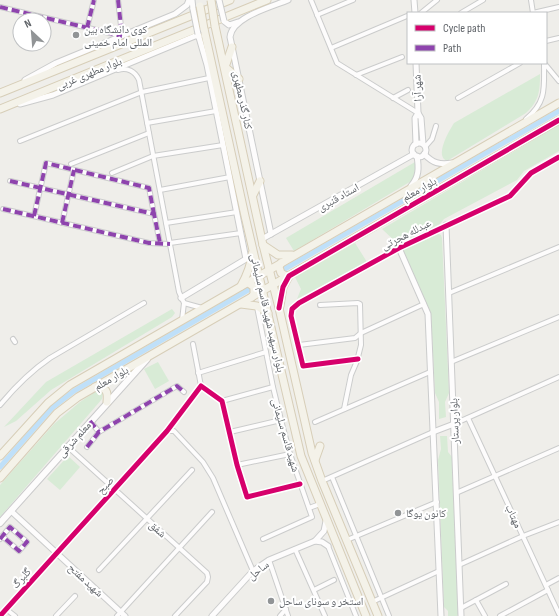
<svg xmlns="http://www.w3.org/2000/svg" width="559" height="616" font-family="'Sofia Sans Condensed','Noto Naskh Arabic',sans-serif">
	<rect width="100%" height="100%" fill="#efeeea"/>
	<g fill="#d8ebd6">
		<path d="M540,74C540,91 539,101 526,113L447,161C434,156 449,131 454,123Z"/>
		<path d="M559,125V151L524,171L517,180L444,219L440,224L398,244L382,229Z"/>
		<path d="M415,162L419,164L413,180L294,251L286,238Z"/>
		<path d="M436,233L441,235L442,238L449,393L445,402L446,417L439,419V402L435,393L431,314L403,252L405,248Z"/>
		<path d="M355,243L367,262L297,299L301,289L295,277Z"/>
		<path d="M172,309L175,313L172,317L51,390L16,421L4,427L46,382Z"/>
		<path d="M158,362L169,381L155,389L144,369Z"/>
		<path d="M95,392H103L102,399L0,517V485L54,424L80,402Z"/>
		<path d="M440,436H447L448,452L452,457L458,614L457,616H448V611L444,607L438,460L441,449Z"/>
		<path d="M68,456L80,467L60,490L47,479Z"/>
	</g>
	<g fill="none" stroke-linecap="round" stroke-linejoin="round">
		<g stroke="#bfe0f9" stroke-width="5">
			<path d="M283,270L559,111"/>
			<path d="M0,467L52,408L74,391L250,289"/>
		</g>
		<defs>
			<g id="minor">
				<path d="M118,0L121,26"/>
				<path d="M311,0L337,63L418,113"/>
				<path d="M531,0L533,13"/>
				<path d="M0,7L122,36"/>
				<path d="M421,13L437,0"/>
				<path d="M461,13L483,0"/>
				<path d="M533,13L559,7"/>
				<path d="M317,15L353,0"/>
				<path d="M87,28L94,0"/>
				<path d="M546,41L559,38"/>
				<path d="M331,48L407,16"/>
				<path d="M544,63L559,81"/>
				<path d="M118,70C127,67 135,71 139,80L179,292L184,303L182,320"/>
				<path d="M356,75L402,57"/>
				<path d="M393,98L408,90"/>
				<path d="M458,98L520,63"/>
				<path d="M526,119C547,102 544,87 544,63"/>
				<path d="M147,123L216,111"/>
				<path d="M20,141L142,92L209,78"/>
				<path d="M425,147L432,139L436,126"/>
				<path d="M71,164L149,133"/>
				<path d="M112,173L153,156L223,145"/>
				<path d="M10,181L154,214L160,243"/>
				<path d="M160,190L230,177"/>
				<path d="M3,209L149,243L170,244"/>
				<path d="M34,216L46,163L149,188L154,214"/>
				<path d="M62,223L74,170"/>
				<path d="M166,223L237,212"/>
				<path d="M170,243L241,233"/>
				<path d="M449,293L559,247"/>
				<path d="M184,303L202,308"/>
				<path d="M320,305L358,303L360,304L361,345L357,361L351,375L344,409"/>
				<path d="M257,307L273,387L281,420L290,454L312,517L263,539"/>
				<path d="M13,339L15,342"/>
				<path d="M193,344L201,386"/>
				<path d="M299,345L355,338L361,333L424,304"/>
				<path d="M358,359L303,366L291,316L292,309L299,303L399,248L510,196L531,173L559,157"/>
				<path d="M451,362L559,317"/>
				<path d="M198,373L266,352"/>
				<path d="M222,401L273,387"/>
				<path d="M0,405C15,387 31,371 50,358L144,303"/>
				<path d="M468,418L559,614"/>
				<path d="M90,421L99,432"/>
				<path d="M315,422L430,372"/>
				<path d="M454,424L559,377"/>
				<path d="M167,431H174L203,462L213,478L253,571"/>
				<path d="M230,432L281,420"/>
				<path d="M67,446L207,573L208,577L207,582L175,616"/>
				<path d="M87,447L99,432L177,386L184,392"/>
				<path d="M237,465L290,454"/>
				<path d="M332,477L389,616"/>
				<path d="M322,481L433,432"/>
				<path d="M456,493L559,448"/>
				<path d="M309,508L320,504"/>
				<path d="M0,539L10,527L27,542L19,551L2,536"/>
				<path d="M347,540L437,502"/>
				<path d="M328,546L356,616"/>
				<path d="M295,549L325,616"/>
				<path d="M269,560L288,616"/>
				<path d="M459,565L523,536L559,522"/>
				<path d="M99,570L192,470"/>
				<path d="M546,585L559,578"/>
				<path d="M314,590L334,580"/>
				<path d="M476,600L485,616"/>
				<path d="M372,602L439,571"/>
				<path d="M461,608L506,584"/>
				<path d="M6,609L15,616"/>
				<path d="M0,616L167,431L201,386L222,401L237,465L247,497L300,484"/>
				<path d="M56,616L75,596"/>
				<path d="M117,616L212,512"/>
				<path d="M280,616L286,609"/>
				<path d="M500,616L548,590"/>
			</g>
			<g id="tertiary">
				<path d="M192,0L193,9"/>
				<path d="M414,0L415,13"/>
				<path d="M224,21L229,25L238,22"/>
				<path d="M25,80L56,63L175,14L187,5L189,0"/>
				<path d="M20,104L53,95L195,36H199"/>
				<path d="M418,113L421,118L423,144"/>
				<circle cx="419" cy="150" r="7"/>
				<path d="M416,144L415,118L418,113L416,63"/>
				<path d="M424,154C433,163 439,165 452,163"/>
				<path d="M411,186C419,177 419,168 417,156"/>
				<path d="M446,225L461,616"/>
				<path d="M271,234L230,37C232,17 271,7 288,0"/>
				<path d="M262,239L414,154"/>
				<path d="M399,248L428,314L441,616"/>
				<path d="M181,298L246,259L207,65L198,34"/>
				<path d="M433,432L454,424"/>
				<path d="M11,511L125,616"/>
				<path d="M315,541L322,542L328,546"/>
				<path d="M212,616L253,571L269,560L315,541L324,531L326,521"/>
			</g>
			<path id="secondary" d="M0,523L147,359"/>
			<g id="primary">
				<path d="M215,26L263,245L279,308L312,453L322,481L378,616"/>
				<path d="M204,29L245,216L301,456L366,616"/>
				<path d="M232,47L225,67L239,79"/>
				<path d="M0,93L230,0"/>
				<path d="M0,109L267,0"/>
				<path d="M253,195L260,181"/>
				<path d="M263,245L278,255H292"/>
				<path d="M281,263L279,267L281,273L286,276H289"/>
				<path d="M247,282L254,287V294L252,297"/>
				<path d="M241,286C247,275 251,266 252,254"/>
				<path d="M241,304L257,306L268,313"/>
				<path d="M280,306L283,287L289,276"/>
				<path d="M95,387C107,387 108,392 107,402"/>
				<path d="M0,456L48,403L70,385L559,103"/>
				<path d="M315,460L320,446"/>
				<path d="M0,478L57,413L78,397L559,120"/>
			</g>
		</defs>
		<use href="#minor" stroke="#cbcccc" stroke-width="6"/>
		<use href="#tertiary" stroke="#cbcccc" stroke-width="7"/>
		<use href="#secondary" stroke="#cacacb" stroke-width="8"/>
		<use href="#primary" stroke="#d7ceb8" stroke-width="9"/>
		<use href="#minor" stroke="#fdfcfc" stroke-width="4"/>
		<use href="#tertiary" stroke="#fdfcfc" stroke-width="5"/>
		<use href="#secondary" stroke="#fdfcfc" stroke-width="6"/>
		<use href="#primary" stroke="#f4f2e9" stroke-width="7"/>
		<defs>
			<g id="tertiary-bridge">
				<path d="M219,0L224,21"/>
				<path d="M193,9L198,34"/>
			</g>
			<g id="primary-bridge">
				<path d="M211,0L215,26"/>
				<path d="M200,6L204,29"/>
			</g>
		</defs>
		<use href="#tertiary-bridge" stroke="#cbcccc" stroke-width="7" stroke-linecap="butt"/>
		<use href="#primary-bridge" stroke="#d7ceb8" stroke-width="9" stroke-linecap="butt"/>
		<use href="#tertiary-bridge" stroke="#fdfcfc" stroke-width="5"/>
		<use href="#primary-bridge" stroke="#f4f2e9" stroke-width="7"/>
		<g stroke="#8e44ad" stroke-width="4" stroke-dasharray="8 4" stroke-linecap="butt">
			<path d="M118,0L121,26"/>
			<path d="M0,7L122,36"/>
			<path d="M87,28L94,0"/>
			<path d="M10,181L154,214L160,243"/>
			<path d="M3,209L149,243L170,244"/>
			<path d="M34,216L46,163L149,188L154,214"/>
			<path d="M62,223L74,170"/>
			<path d="M90,421L99,432"/>
			<path d="M87,447L99,432L177,386L184,392"/>
			<path d="M0,539L10,527L27,542L19,551L2,536"/>
		</g>
		<defs>
			<g id="cycleway">
				<path d="M279,308L283,287L289,276L559,120"/>
				<path d="M358,359L303,366L291,316L292,309L299,303L399,248L510,196L531,173L559,157"/>
				<path d="M0,616L167,431L201,386L222,401L237,465L247,497L300,484"/>
			</g>
		</defs>
		<use href="#cycleway" stroke="#fff" stroke-width="8"/>
		<use href="#cycleway" stroke="#d6006c" stroke-width="5"/>
	</g>
	<g fill="#919496" stroke="#fff" stroke-width="1.5">
		<circle cx="76" cy="35" r="4"/>
		<circle cx="398" cy="513" r="4"/>
		<circle cx="271" cy="601" r="4"/>
	</g>
	<g text-anchor="middle" stroke-width="4" stroke-linejoin="round" paint-order="stroke">
		<g font-size="11" fill="#5f6368" stroke="#fff" text-anchor="start">
			<text x="84" y="33">کوی دانشگاه بین<tspan x="84" dy="13">المللی امام خمینی</tspan></text>
			<text x="406" y="517">کانون یوگا</text>
			<text x="279" y="605">استخر و سونای ساحل</text>
		</g>
		<g font-size="11" fill="#5f6368" stroke="#fff">
			<text transform="translate(89 73) rotate(-22)" y="4">بلوار مطهری غربی</text>
			<text transform="translate(417 88) rotate(-92)" y="4">شهر آرا</text>
			<text transform="translate(243 100) rotate(78)" y="4">کنار گذر مطهری</text>
			<text transform="translate(419 189) rotate(-30)" y="4">بلوار معلم</text>
			<text transform="translate(338 197) rotate(-29)" y="4">استاد قنبری</text>
			<text transform="translate(406 234) rotate(-27)" y="4">عبدلله هجرتی</text>
			<text transform="translate(268 313) rotate(77)" y="4">بلوار سپهبد شهید قاسم سلیمانی</text>
			<text transform="translate(111 378) rotate(-30)" y="4">بلوار معلم</text>
			<text transform="translate(454 421) rotate(-92)" y="4">بلوار پرستار</text>
			<text transform="translate(286 435) rotate(74)" y="4">شهید قاسم سلیمانی</text>
			<text transform="translate(74 439) rotate(-48)" y="4">معلم شرقی</text>
			<text transform="translate(105 485) rotate(-48)" y="4">صبح</text>
			<text transform="translate(514 516) rotate(65)" y="4">مهتاب</text>
			<text transform="translate(158 529) rotate(42)" y="4">شفق</text>
			<text transform="translate(258 570) rotate(-38)" y="4">ساحل</text>
			<text transform="translate(21 578) rotate(-48)" y="4">گلبرگ</text>
			<text transform="translate(86 580) rotate(43)" y="4">شهید مفتح</text>
		</g>
	</g>
	<rect x="407" y="12" width="140" height="52" fill="#ffffff" stroke="#bfc1c3"/>
	<rect x="415" y="25" width="20" height="6" fill="#d6006c" stroke="#bfc1c3"/>
	<text x="443" y="32" font-size="12" fill="#5f6368">Cycle path</text>
	<rect x="415" y="45" width="20" height="6" fill="#8e44ad" stroke="#bfc1c3"/>
	<text x="443" y="52" font-size="12" fill="#5f6368">Path</text>
	<g transform="translate(32 32) rotate(334)"><circle r="19" fill="#ffffff" stroke="#bfc1c3"/>
	<path d="M0-3L7 15L0 10L-7 15Z" fill="#919496"/>
	<text y="-6" font-size="11" font-weight="bold" text-anchor="middle" fill="#5f6368">N</text>
	</g>
</svg>
